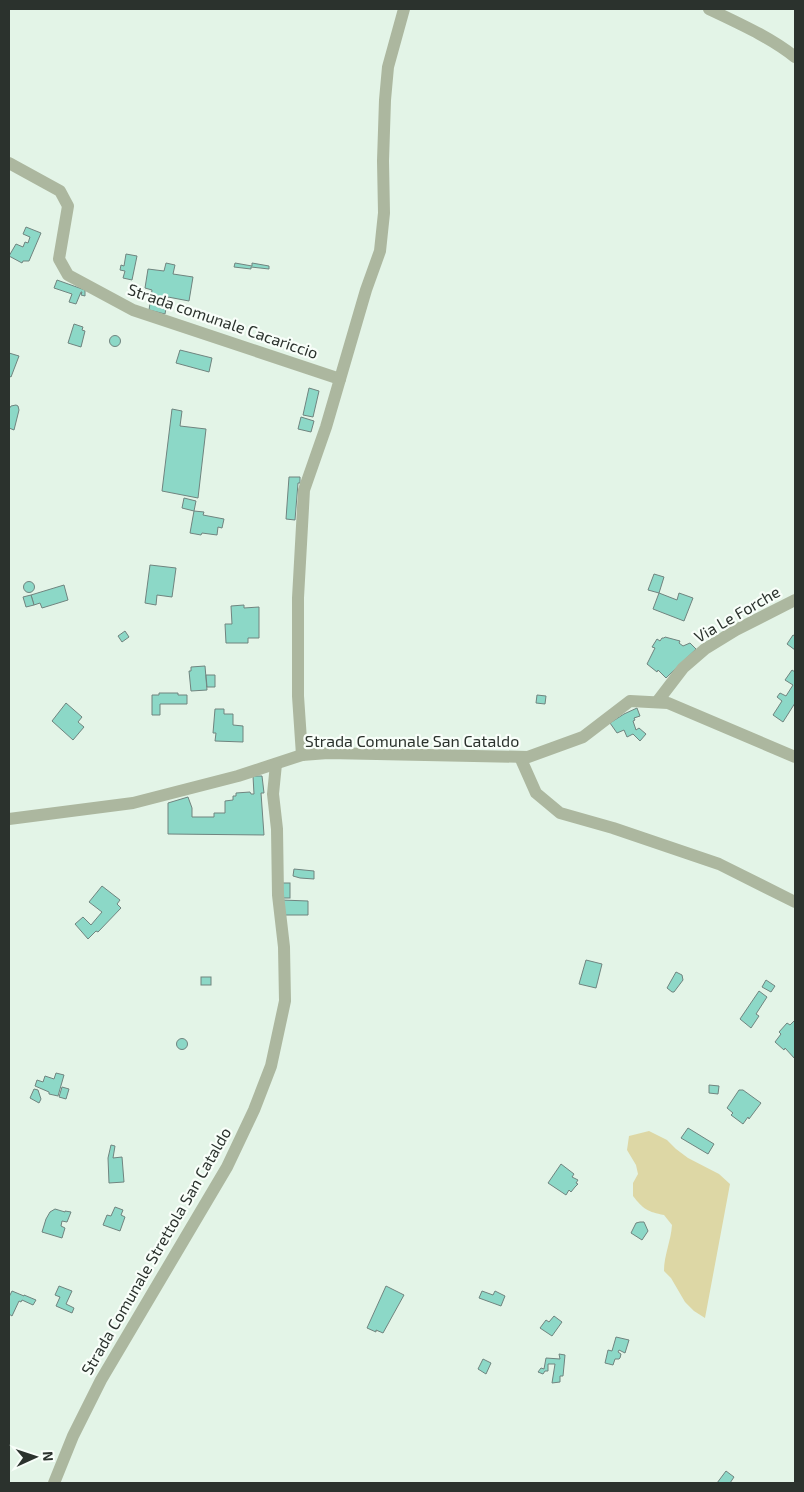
<svg xmlns="http://www.w3.org/2000/svg" width="804" height="1492" font-family="'Exo 2',sans-serif">
	<rect width="100%" height="100%" fill="#e3f4e7"/>
	<path fill="#ddd7a5" d="M649,1131L667,1140L676,1149L688,1158L719,1174L730,1184L705,1318L694,1311L685,1302L671,1278L664,1271C664,1255 671,1241 672,1225L664,1215C648,1212 643,1209 633,1196V1183L638,1174L636,1165L627,1150L629,1136Z"/>
	<g fill="#8cd8c7" stroke="#70847f">
		<path d="M26,227L41,233L29,261H23L22,263L9,256L16,244L23,247L25,242L28,243L30,237L23,234Z"/>
		<path d="M126,254L137,256L132,280L123,278L125,271L120,270L121,265L124,266Z"/>
		<path d="M166,263L175,265L173,274L193,277L189,301L168,297L165,314L149,310L152,290L145,288L148,269L164,271Z"/>
		<path d="M235,263L252,266V263L269,266V269L251,267V269L234,267Z"/>
		<path d="M57,280L85,290V296L81,295L82,292H81L76,304L69,302L72,294L54,288Z"/>
		<path d="M74,324L83,327L82,330L85,331L81,347L68,343Z"/>
		<circle cx="115" cy="341" r="5.5"/>
		<path d="M180,350L212,358L209,372L176,363Z"/>
		<path d="M9,353L19,356L11,377L9,376Z"/>
		<path d="M309,388L319,391L313,417L303,415Z"/>
		<path d="M16,405L18,406L19,410L14,430L9,428V409L11,406Z"/>
		<path d="M172,409L182,411L180,426L206,429L198,498L162,491Z"/>
		<path d="M301,417L314,421L311,432L298,429Z"/>
		<path d="M289,477H300V483H298L295,520L286,519Z"/>
		<path d="M184,498L196,501L194,511L182,508Z"/>
		<path d="M194,511L204,512L203,515L224,519L222,528L218,527L217,535L202,533L201,535L190,533Z"/>
		<path d="M150,565L176,568L172,597L157,595L156,605L145,603Z"/>
		<path d="M654,574L664,577L659,593L648,590Z"/>
		<circle cx="29" cy="587" r="5.5"/>
		<path d="M64,585L68,600L42,608L40,603L34,605L31,595Z"/>
		<path d="M659,593L677,600L679,593L693,598L684,621L653,609Z"/>
		<path d="M31,595L34,605L26,607L23,597Z"/>
		<path d="M244,605V608L259,607V638H248V643H226L225,624H232L231,606Z"/>
		<path d="M125,631L129,637L122,642L118,636Z"/>
		<path d="M793,635L795,636V650L787,644Z"/>
		<path d="M665,637L680,641L679,643L683,646L690,643L696,649L666,678L658,670L657,672L647,664L655,648L652,647L657,639L660,641L662,638H664Z"/>
		<path d="M205,666L207,690L191,691L189,671H191V667Z"/>
		<path d="M792,670L795,672V703L783,722L773,715L782,701L777,697L780,693L786,696L793,685L785,680Z"/>
		<path d="M206,675H215V687H207Z"/>
		<path d="M159,693H178V695H187V704H160V715H152V695H159Z"/>
		<path d="M537,695L546,696L545,704L536,703Z"/>
		<path d="M66,703L82,717L78,722L84,727L73,740L52,721Z"/>
		<path d="M637,708L640,716L634,718L635,720L633,721L636,730L639,728L646,734L640,741L633,734L627,737L624,730L617,733L610,723L624,714Z"/>
		<path d="M215,709H224V714H233V725L243,726V742L215,741L216,733H213Z"/>
		<path d="M253,776H262L264,793H261L264,835L168,834V803L188,797L192,808V817H214V813H225V801L233,800V796H236V793L250,792L251,794H254Z"/>
		<path d="M294,869L314,871V879L300,878L293,876Z"/>
		<rect x="282" y="883" width="8" height="15"/>
		<path d="M102,886L120,900L117,904L121,908L98,932L96,931L88,939L75,924L83,917L91,925L102,912L89,902Z"/>
		<path d="M282,900L308,901V915H283Z"/>
		<path d="M586,960L602,964L596,988L579,984Z"/>
		<path d="M676,972L682,975L683,980L674,992H672L667,988Z"/>
		<rect x="201" y="977" width="10" height="8"/>
		<path d="M766,980L775,986L771,992L762,987Z"/>
		<path d="M759,991L767,997L756,1014L759,1016L751,1028L740,1019Z"/>
		<path d="M794,1021L795,1022V1059L785,1048L784,1050L775,1042L781,1034L779,1032L787,1023L790,1025Z"/>
		<circle cx="182" cy="1044" r="5.5"/>
		<path d="M56,1073L64,1075L58,1096L49,1094V1092L35,1086L37,1080L43,1082L45,1076L54,1079Z"/>
		<path d="M709,1085L719,1086L718,1094L709,1093Z"/>
		<path d="M62,1087L69,1089L66,1099L59,1097Z"/>
		<path d="M34,1089L38,1090L41,1099L39,1103L30,1098Z"/>
		<path d="M739,1090H743L761,1103L749,1119L748,1117L743,1124L731,1115L733,1113L727,1108Z"/>
		<path d="M688,1128L714,1144L708,1154L681,1138Z"/>
		<path d="M111,1145L115,1146L113,1158L122,1157L124,1182L109,1183L108,1158Z"/>
		<path d="M561,1164L574,1174L572,1177L578,1180L576,1183L578,1184L575,1187L571,1192L569,1190L566,1195L548,1183Z"/>
		<path d="M115,1207L123,1210L121,1215L125,1217L120,1231L103,1225L107,1215L111,1216Z"/>
		<path d="M55,1209L65,1212V1211L71,1212L67,1222L62,1221L61,1226L65,1228L62,1238L42,1232L46,1219L50,1212Z"/>
		<path d="M640,1222H644L648,1231L642,1240L631,1233L636,1223Z"/>
		<path d="M59,1286L72,1291L66,1304L74,1308L72,1313L56,1306L60,1297L55,1295Z"/>
		<path d="M386,1286L404,1295L383,1333L376,1330V1332L367,1328Z"/>
		<path d="M12,1291L24,1296V1295L36,1300L33,1305L22,1300L21,1302L19,1301L12,1316L9,1314V1297Z"/>
		<path d="M482,1291L493,1295L495,1291L505,1296L501,1306L479,1298Z"/>
		<path d="M554,1316L562,1322L552,1336L540,1328L546,1320L549,1322Z"/>
		<path d="M616,1337L629,1340L625,1353L619,1350L618,1352L621,1354L620,1358L619,1359H615L613,1365L605,1363L608,1350L612,1351Z"/>
		<path d="M559,1354L565,1355L563,1376H560V1382L552,1383L555,1364H548V1371H545L543,1374L538,1372L541,1368L544,1369L546,1358L560,1359Z"/>
		<path d="M483,1359L491,1363L486,1374L478,1369Z"/>
		<path d="M726,1471L734,1477L730,1483H717Z"/>
	</g>
	<g fill="none" stroke-linecap="round" stroke-linejoin="round">
		<g stroke="#acb79f" stroke-width="12">
			<path d="M709,9C738,23 770,37 795,57"/>
			<path d="M9,163L60,191L68,206L59,259L68,275L133,310L340,379"/>
			<path d="M657,702L683,668L705,649L736,630L795,600"/>
			<path d="M302,755L298,696V598L304,490L326,427L366,290L380,251L384,213L383,161L385,100L388,67L404,9"/>
			<path d="M520,757L536,793L560,813L613,828L719,864L795,902"/>
			<path d="M9,819L133,803L238,776L302,755L328,753L528,757L583,737L630,701L668,703L795,757"/>
			<path d="M54,1483L73,1436L101,1380L227,1167L254,1110L271,1066L285,1001L284,947L278,895L277,829L273,794L276,764"/>
		</g>
	</g>
	<g text-anchor="middle" stroke-width="4.5" stroke-linejoin="round" paint-order="stroke">
		<g font-size="16" fill="#2b322d" stroke="#f8fef9">
			<text transform="translate(223 321) rotate(19)" y="6">Strada comunale Cacariccio</text>
			<text transform="translate(737 614) rotate(-30)" y="6">Via Le Forche</text>
			<text x="412" y="747">Strada Comunale San Cataldo</text>
			<text transform="translate(156 1251) rotate(-60)" y="6">Strada Comunale Strettola San Cataldo</text>
		</g>
	</g>
	<rect width="804" height="1492" fill="none" stroke="#2b322d" stroke-width="20"/>
	<g transform="translate(35 1457) rotate(87)" stroke="#f8fef9" stroke-width="4" paint-order="stroke">
	<path d="M0-4L9 19L0 12L-9 19Z" fill="#2b322d"/>
	<text y="-8" font-size="14" font-weight="bold" text-anchor="middle" fill="#2b322d">N</text>
	</g>
</svg>
